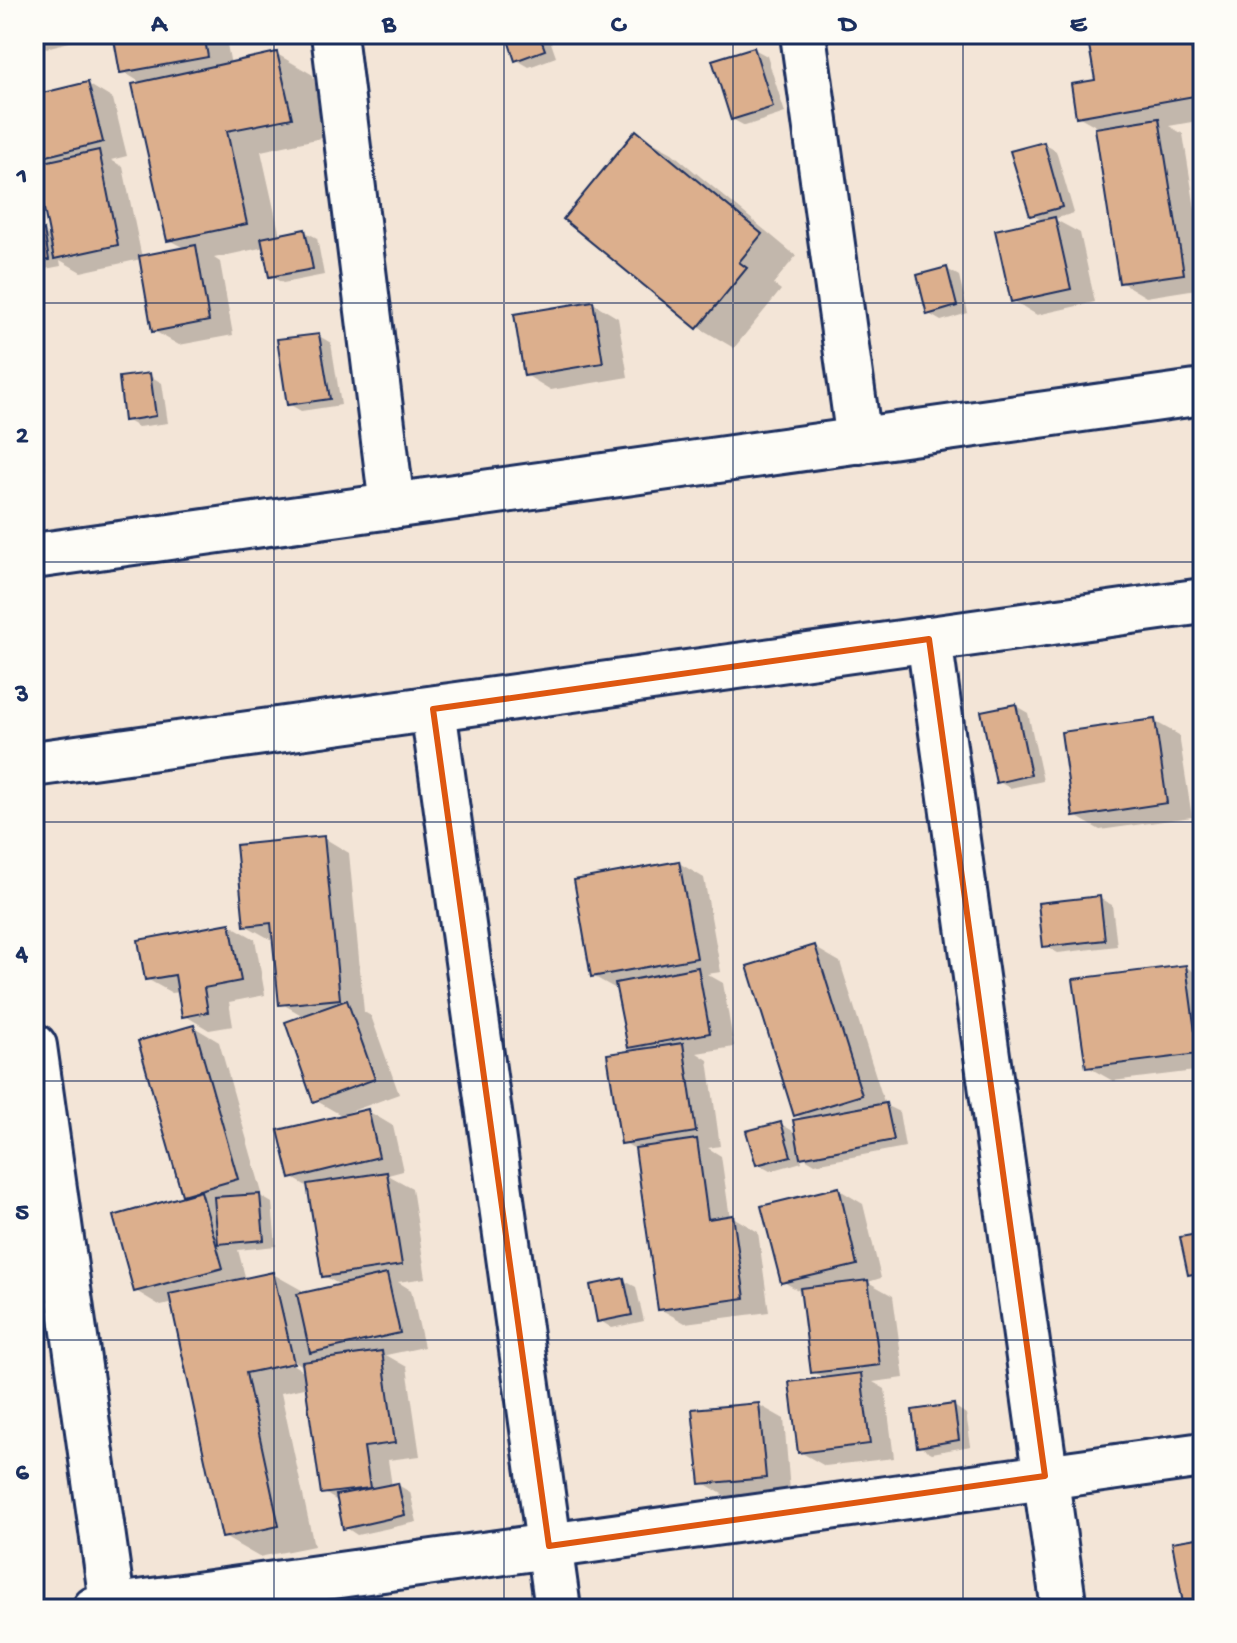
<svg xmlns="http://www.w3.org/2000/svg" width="1237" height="1643" font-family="'Gochi Hand',sans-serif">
	<rect width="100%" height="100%" fill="#f3e5d7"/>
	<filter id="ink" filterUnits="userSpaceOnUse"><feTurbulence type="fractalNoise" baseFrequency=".0125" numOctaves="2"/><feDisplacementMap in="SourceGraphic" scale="16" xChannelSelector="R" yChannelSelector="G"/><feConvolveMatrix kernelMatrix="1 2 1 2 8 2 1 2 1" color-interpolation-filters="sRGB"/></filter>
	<g filter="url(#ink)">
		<g fill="#0003" fill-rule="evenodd">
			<path d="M34,34H97V35L34,51Z"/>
			<path d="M115,34H225L231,65L277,54L313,75L326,137L261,151L280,236L304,231L317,238L324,275L283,283L270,276L265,247L214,258L220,262L233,335L179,345L154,331L141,259L81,272L60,260L61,266L34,271V234L44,233L51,237V162L41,157L34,130V97L88,84L113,99L127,156L111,160L123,167L142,258L186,249L169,240L143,84L122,71Z"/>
			<path d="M509,34H548L556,57L529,67L517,60Z"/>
			<path d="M1089,34H1203V120L1169,126L1183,134L1203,258V288L1146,297L1121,282L1103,130L1078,116L1098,82Z"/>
			<path d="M754,49L767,56L785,113L745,126L732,119Z"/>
			<path d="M636,133L672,153L796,256L773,284L781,290L734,348L698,327L566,219Z"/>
			<path d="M1044,144L1056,151L1074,213L1054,219L1080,233L1095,302L1037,315L1012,300L1043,221L1031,214Z"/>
			<path d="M947,269L959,276L968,313L941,321L929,314Z"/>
			<path d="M593,303L618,318L628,377L551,390L526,375Z"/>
			<path d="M319,336L331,343L341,405L301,411L289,404Z"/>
			<path d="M150,376L162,383L168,423L138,427L126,420Z"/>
			<path d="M34,411L39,413L46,470L34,472Z"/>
			<path d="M1016,706L1028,713L1043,781L1010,788L997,781Z"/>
			<path d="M1154,721L1179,735L1192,817L1100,830L1075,816Z"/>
			<path d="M324,838L349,853L364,1012L371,1016L399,1094L341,1115L315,1100L305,1017L281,1003L275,939H270L245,925Z"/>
			<path d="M679,863L704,878L721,972L707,974L723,983L734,1047L697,1053L708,1060L720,1146L708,1148L721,1156L730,1218L733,1217L758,1232L769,1312L685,1323L660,1309L637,1150L623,1142L639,1052L629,1047L618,990L593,976Z"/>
			<path d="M1099,898L1112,905L1117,946L1058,953L1045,946Z"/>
			<path d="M230,925L255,939L265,995L229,1002L233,1026L209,1030L184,1015L180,992L172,993L147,979Z"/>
			<path d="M814,947L840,962L885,1105L899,1112L905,1147L815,1164L800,1155L802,1162L770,1171L757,1164L781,1124L798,1134L805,1120L796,1115Z"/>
			<path d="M1186,967L1203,977V1070L1113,1081L1088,1067Z"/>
			<path d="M194,1027L219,1042L262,1193L257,1194L272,1203L276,1246L238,1250L246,1280L273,1274L307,1293L342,1286L324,1276L310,1188L291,1177L368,1111L393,1126L403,1171L388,1175L412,1188L426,1278L398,1282L411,1290L424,1347L386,1355L407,1367L420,1456L388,1460L392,1486L398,1485L410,1492L417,1522L357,1535L345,1527L339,1502L323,1492L308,1387L281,1393L314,1546L259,1557L224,1537L173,1303L161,1306L136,1291L189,1197L183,1193ZM286,1356L305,1367V1372L284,1359Z"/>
			<path d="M838,1189L863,1204L881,1278L868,1282L893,1296L904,1378L873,1382L885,1389L894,1458L825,1466L800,1452L826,1379L813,1372L803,1293L782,1281Z"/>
			<path d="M1203,1235V1280L1190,1273Z"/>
			<path d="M623,1280L636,1287L644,1321L612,1328L599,1320Z"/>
			<path d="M759,1405L784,1419L790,1491L727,1497L702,1482Z"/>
			<path d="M954,1406L966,1414L971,1446L932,1453L919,1446Z"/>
		</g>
		<g fill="#dcaf8d" stroke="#1b2f5e" stroke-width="2">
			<path d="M113,34H204L208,57L120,73Z"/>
			<path d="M506,34H539L545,50L515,61Z"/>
			<path d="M1087,34H1189L1200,95L1076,117L1071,84L1095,80Z"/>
			<path d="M754,47L773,107L731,120L712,60Z"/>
			<path d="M277,52L292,118L227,131L247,224L167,241L132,84Z"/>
			<path d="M88,82L103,142L39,158L34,138V95Z"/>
			<path d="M1159,118L1184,274L1119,283L1095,128Z"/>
			<path d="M636,130L762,234L739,262L747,268L697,329L563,219Z"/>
			<path d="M1044,142L1062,207L1030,216L1010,151Z"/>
			<path d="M99,150L118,245L54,259L35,164Z"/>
			<path d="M1055,217L1071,289L1011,302L995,230Z"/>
			<path d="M305,229L313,269L269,277L261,238Z"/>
			<path d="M44,230L49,260L34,262V232Z"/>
			<path d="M196,245L209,321L152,332L139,256Z"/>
			<path d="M947,267L957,306L927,315L917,275Z"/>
			<path d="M593,301L603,363L524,376L514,314Z"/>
			<path d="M319,334L330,399L287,405L277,339Z"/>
			<path d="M150,373L156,416L124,421L119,377Z"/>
			<path d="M1016,704L1031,775L996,783L981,711Z"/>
			<path d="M1155,719L1167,803L1073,817L1061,732Z"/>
			<path d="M324,836L340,999L279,1005L271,923L244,926L236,845Z"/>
			<path d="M679,861L697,958L591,977L574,880Z"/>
			<path d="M1100,896L1105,940L1043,947L1038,903Z"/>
			<path d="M230,923L241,981L204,988L208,1012L182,1017L175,975L145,980L138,940Z"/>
			<path d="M815,945L862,1095L794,1116L747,966Z"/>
			<path d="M1186,965L1198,1054L1086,1068L1073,979Z"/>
			<path d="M698,967L710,1033L628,1048L615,983Z"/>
			<path d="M347,1000L375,1079L313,1102L285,1022Z"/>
			<path d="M194,1025L238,1179L182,1195L138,1041Z"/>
			<path d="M683,1043L696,1132L621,1144L607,1054Z"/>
			<path d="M886,1103L894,1140L800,1158L793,1120Z"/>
			<path d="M368,1109L379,1157L290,1179L278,1130Z"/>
			<path d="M781,1122L791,1156L756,1165L746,1131Z"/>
			<path d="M697,1139L708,1219L733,1215L745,1298L658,1310L635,1148Z"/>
			<path d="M387,1172L402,1265L322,1277L307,1184Z"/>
			<path d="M839,1187L857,1265L781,1283L761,1206Z"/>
			<path d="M201,1191L223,1268L134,1292L113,1216Z"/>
			<path d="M260,1194L264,1240L218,1244L214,1197Z"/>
			<path d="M1203,1233V1272L1188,1275L1180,1237Z"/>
			<path d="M273,1272L294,1363L246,1373L279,1526L222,1538L169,1294Z"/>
			<path d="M387,1274L400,1333L310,1353L297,1294Z"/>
			<path d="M624,1278L632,1315L597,1322L590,1285Z"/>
			<path d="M868,1280L880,1365L811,1373L800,1288Z"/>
			<path d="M382,1351L395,1443L364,1447L370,1488L321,1494L302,1362Z"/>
			<path d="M861,1373L870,1444L798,1453L789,1382Z"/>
			<path d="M759,1403L766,1478L700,1484L692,1409Z"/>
			<path d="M954,1404L959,1440L917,1447L912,1410Z"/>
			<path d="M398,1483L405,1515L343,1529L336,1495Z"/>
			<path d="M1203,1537V1609H1184L1172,1542Z"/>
		</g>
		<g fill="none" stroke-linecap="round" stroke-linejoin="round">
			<defs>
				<g id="street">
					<path d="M334,34L392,506"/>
					<path d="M803,34L859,441"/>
					<path d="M929,639L1064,1609"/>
					<path d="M433,709L558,1609"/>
					<path d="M34,1046L113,1609"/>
					<path d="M95,1609L1203,1455"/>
				</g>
				<g id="secondary">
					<path d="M34,556L1203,392"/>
					<path d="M34,764L1203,601"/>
				</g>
			</defs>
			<use href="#street" stroke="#1b2f5e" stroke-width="50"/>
			<use href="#secondary" stroke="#1b2f5e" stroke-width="50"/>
			<use href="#street" stroke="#fdfcf7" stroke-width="44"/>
			<use href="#secondary" stroke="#fdfcf7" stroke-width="44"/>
		</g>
	</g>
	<path fill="none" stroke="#de5710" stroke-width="6" stroke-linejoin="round" d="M929,639L1045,1476L549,1546L433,709Z"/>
	<path fill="none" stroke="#1b2f5e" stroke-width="2" stroke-opacity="0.55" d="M274,34V1609M504,34V1609M733,34V1609M963,34V1609M34,303H1203M34,562H1203M34,822H1203M34,1081H1203M34,1340H1203"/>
	<rect width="1237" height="1643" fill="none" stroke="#fdfcf7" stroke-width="88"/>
	<rect x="44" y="44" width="1149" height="1555" fill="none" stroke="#1b2f5e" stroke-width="3"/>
	<g font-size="26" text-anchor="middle" font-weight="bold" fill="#1b2f5e">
		<text x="159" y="31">A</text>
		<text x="389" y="31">B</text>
		<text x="618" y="31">C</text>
		<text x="848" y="31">D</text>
		<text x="1078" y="31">E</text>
		<text x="22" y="183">1</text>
		<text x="22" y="442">2</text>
		<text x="22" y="701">3</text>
		<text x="22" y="960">4</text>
		<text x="22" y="1219">5</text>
		<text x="22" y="1479">6</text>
	</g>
</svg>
